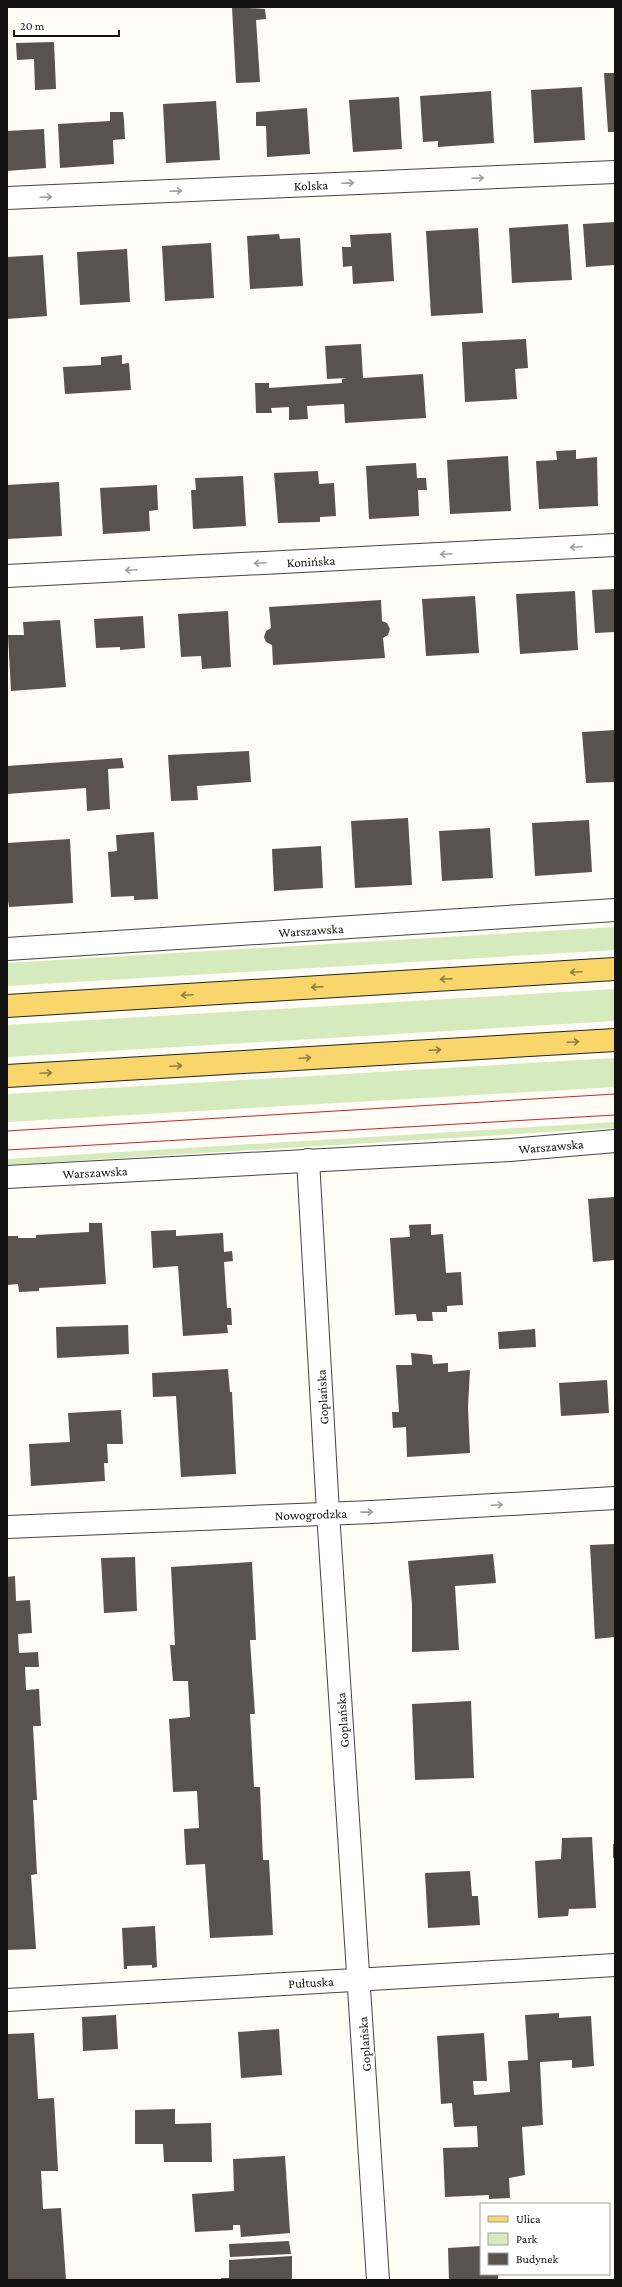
<svg xmlns="http://www.w3.org/2000/svg" width="622" height="2287" font-family="'Crimson Pro',serif">
	<rect width="100%" height="100%" fill="#fffdf5"/>
	<g fill="#d5ebbd">
		<path d="M615,927V950L7,986V963Z"/>
		<path d="M615,989V1021L7,1057V1025Z"/>
		<path d="M615,1058V1087L7,1122V1094Z"/>
		<path d="M615,1122V1128L7,1165V1159Z"/>
	</g>
	<g fill="#5a524d">
		<path d="M232,7L265,9L266,19L256,20L260,82L236,83Z"/>
		<path d="M54,42L56,89L35,90L34,59L17,60L16,43Z"/>
		<path d="M604,73H615V132H608Z"/>
		<path d="M582,87L585,140L534,143L531,90Z"/>
		<path d="M491,91L494,143L438,147V141L423,142L420,96Z"/>
		<path d="M399,97L402,149L353,152L349,100Z"/>
		<path d="M216,101L220,160L166,163L163,104Z"/>
		<path d="M307,108L310,154L267,157L266,126H256V112Z"/>
		<path d="M110,112H123L124,120L125,139L113,140L114,164L60,168L58,124L110,121Z"/>
		<path d="M44,129L46,168L7,171V131Z"/>
		<path d="M615,222V265L586,267L583,224Z"/>
		<path d="M568,224L572,280L512,283L509,228Z"/>
		<path d="M478,228L483,313L431,316L426,231Z"/>
		<path d="M391,233L394,281L353,284L352,266L343,267L342,247H351L350,235Z"/>
		<path d="M279,234L280,239L300,238L303,286L250,289L247,236Z"/>
		<path d="M211,243L214,298L165,301L162,246Z"/>
		<path d="M127,249L130,302L80,305L77,252Z"/>
		<path d="M43,255L47,316L7,319V257Z"/>
		<path d="M526,339L528,368L515,369L517,399L465,402L462,342Z"/>
		<path d="M361,344L363,378L423,374L426,418L345,423L344,404L307,406L308,419L289,420V407L271,408L272,413H256L255,383H269V388L342,383V379L347,378L327,379L325,346Z"/>
		<path d="M122,355V364L129,363L131,390L65,394L63,367L101,365V357Z"/>
		<path d="M576,450V459L597,457L598,506L539,509L536,461L557,460L556,451Z"/>
		<path d="M508,456L511,511L450,514L447,460Z"/>
		<path d="M416,463L417,478H426L427,490H418L419,516L369,519L366,466Z"/>
		<path d="M318,471L319,484L334,483L336,516L320,517V522L278,523L274,473Z"/>
		<path d="M243,476L246,526L193,529L191,490H196L195,478Z"/>
		<path d="M59,482L62,536L7,539V485Z"/>
		<path d="M157,485L158,510L149,511L150,531L103,534L100,488Z"/>
		<path d="M615,589V632L595,633L592,590Z"/>
		<path d="M575,591L578,650L520,654L516,594Z"/>
		<path d="M475,596L479,653L426,656L422,599Z"/>
		<path d="M381,600L382,621L387,623L390,629L388,635L383,638L385,658L273,665L272,645L266,642L264,637L266,631L271,628L269,607Z"/>
		<path d="M228,611L231,667L202,669L201,656L181,657L178,614Z"/>
		<path d="M143,616L145,648L120,650V647L96,648L94,619Z"/>
		<path d="M60,620L66,687L11,691L8,635H24L23,622Z"/>
		<path d="M615,730V782L586,783L582,732Z"/>
		<path d="M249,751L251,782L197,786L198,800L171,801L168,755Z"/>
		<path d="M122,758L124,768L108,769L110,809L87,811L86,788L7,794V766Z"/>
		<path d="M408,818L412,885L355,888L351,821Z"/>
		<path d="M589,820L592,872L535,876L532,823Z"/>
		<path d="M490,828L493,878L442,881L439,831Z"/>
		<path d="M154,832L158,899L134,900V896L111,897L108,852L117,851L116,835Z"/>
		<path d="M70,839L73,903L9,907L7,894V843Z"/>
		<path d="M321,846L323,888L274,891L272,849Z"/>
		<path d="M615,1197V1260L593,1262L588,1199Z"/>
		<path d="M89,1223H102L106,1284L39,1288V1291L19,1292L18,1284L7,1285V1236H18V1238H36V1235L89,1232Z"/>
		<path d="M431,1224V1235L443,1234L446,1273L461,1272L463,1305L447,1306V1312H432L433,1321H417L416,1314L395,1315L390,1238L410,1237L409,1225Z"/>
		<path d="M176,1230V1236L223,1233L224,1252L232,1251L233,1261L224,1262L227,1308H231L232,1325H227L228,1333L183,1336L178,1266L153,1268L151,1231Z"/>
		<path d="M128,1325L129,1354L57,1358L56,1327Z"/>
		<path d="M535,1329L536,1347L499,1349L498,1332Z"/>
		<path d="M411,1353L432,1355L433,1364L448,1363V1372L470,1370L468,1407L470,1453L407,1457L406,1427L393,1428L392,1412H399L396,1365H412Z"/>
		<path d="M228,1369L230,1392H232L236,1474L181,1477L176,1396L153,1397L152,1373Z"/>
		<path d="M607,1380L609,1413L561,1416L559,1383Z"/>
		<path d="M121,1410L123,1444H107L108,1463H104L105,1481L31,1486L29,1444L70,1442L68,1413Z"/>
		<path d="M615,1544V1637L595,1639L590,1545Z"/>
		<path d="M493,1554L496,1583L455,1586L459,1650L412,1652V1604L408,1561Z"/>
		<path d="M135,1557L137,1611L104,1613L101,1558Z"/>
		<path d="M252,1562L256,1640H250L255,1714H250L254,1787H260L263,1860H269L273,1935L210,1938L205,1864L186,1865L184,1829L199,1828L197,1791L173,1792L169,1719L190,1717L188,1681H173L170,1645H175L171,1567Z"/>
		<path d="M15,1576L16,1601L30,1600L32,1633L18,1634L19,1653L38,1652L39,1667H25L26,1690L39,1689L41,1726H33L37,1800H33L37,1874L31,1875L36,1949L7,1950V1577Z"/>
		<path d="M471,1701L474,1778L415,1780L412,1704Z"/>
		<path d="M592,1837L596,1908L569,1909L568,1916L538,1918L535,1861L561,1859L562,1838Z"/>
		<rect x="613" y="1844" width="2" height="14"/>
		<path d="M470,1871L472,1896H478L480,1925L428,1928L425,1873Z"/>
		<path d="M155,1926L157,1967L152,1968V1965L127,1966V1969H124L122,1928Z"/>
		<path d="M559,2013V2018L591,2016L594,2066L572,2068V2060L540,2062L543,2125L522,2127L525,2175L509,2178L510,2198L489,2199V2195L445,2197L443,2148L478,2147L477,2126L454,2127L452,2103L441,2104L437,2036L484,2033L487,2081H473L474,2095L510,2092L508,2061L528,2060L525,2015Z"/>
		<path d="M116,2015L118,2049L83,2051L82,2017Z"/>
		<path d="M279,2029L282,2075L241,2078L238,2032Z"/>
		<path d="M34,2033L38,2099L54,2098L58,2171H41L43,2209L61,2208L66,2280H7V2034Z"/>
		<path d="M175,2109V2124L211,2123L212,2162H164L163,2144H135V2110Z"/>
		<path d="M285,2156L290,2233L241,2237L240,2225H233V2230L195,2232L192,2194L234,2191L233,2159Z"/>
		<path d="M289,2241L291,2254L230,2257L229,2244Z"/>
		<path d="M481,2246V2274H498V2280H449L448,2248Z"/>
		<path d="M292,2256V2280H221V2278H229V2260Z"/>
	</g>
	<g fill="none" stroke-linecap="round" stroke-linejoin="round">
		<defs>
			<g id="minor">
				<path d="M7,198L615,172"/>
				<path d="M7,576L615,545"/>
				<path d="M7,949L615,910"/>
				<path d="M308,1160L328,1512L378,2280"/>
				<path d="M7,1177L510,1150L615,1141"/>
				<path d="M7,1527L372,1512L615,1498"/>
				<path d="M7,2000L615,1965"/>
			</g>
			<g id="major">
				<path d="M7,1006L615,969"/>
				<path d="M7,1076L615,1040"/>
			</g>
		</defs>
		<use href="#minor" stroke="#444" stroke-width="24"/>
		<use href="#major" stroke="#222" stroke-width="24"/>
		<use href="#minor" stroke="#fff" stroke-width="22"/>
		<use href="#major" stroke="#f9d66b" stroke-width="22"/>
		<g stroke="#c4262e" stroke-width="1">
			<path d="M7,1131L615,1094"/>
			<path d="M7,1150L615,1115"/>
		</g>
	</g>
	<defs><path id="oneway-shaft" d="M-6 0H5M1.5-3L5.5 0L1.5 3" fill="none" stroke-width="1.6" stroke-linecap="round" stroke-linejoin="round"/></defs>
	<g stroke="#a0a0a0">
		<use href="#oneway-shaft" transform="translate(478 178) rotate(-2)"/>
		<use href="#oneway-shaft" transform="translate(348 183) rotate(-2)"/>
		<use href="#oneway-shaft" transform="translate(176 191) rotate(-2)"/>
		<use href="#oneway-shaft" transform="translate(46 197) rotate(-2)"/>
		<use href="#oneway-shaft" transform="translate(576 547) rotate(177)"/>
		<use href="#oneway-shaft" transform="translate(446 554) rotate(177)"/>
		<use href="#oneway-shaft" transform="translate(260 563) rotate(177)"/>
		<use href="#oneway-shaft" transform="translate(131 570) rotate(177)"/>
		<use href="#oneway-shaft" transform="translate(497 1505) rotate(-3)"/>
		<use href="#oneway-shaft" transform="translate(367 1512) rotate(-1)"/>
	</g>
	<g stroke="#917d42">
		<use href="#oneway-shaft" transform="translate(576 972) rotate(177)"/>
		<use href="#oneway-shaft" transform="translate(446 979) rotate(177)"/>
		<use href="#oneway-shaft" transform="translate(317 987) rotate(177)"/>
		<use href="#oneway-shaft" transform="translate(187 995) rotate(177)"/>
		<use href="#oneway-shaft" transform="translate(573 1042) rotate(-3)"/>
		<use href="#oneway-shaft" transform="translate(435 1050) rotate(-3)"/>
		<use href="#oneway-shaft" transform="translate(305 1058) rotate(-3)"/>
		<use href="#oneway-shaft" transform="translate(176 1066) rotate(-3)"/>
		<use href="#oneway-shaft" transform="translate(46 1073) rotate(-3)"/>
	</g>
	<g text-anchor="middle" stroke-width="4" stroke-linejoin="round" paint-order="stroke">
		<g font-size="13" fill="#111" stroke="#fff">
			<text transform="translate(311 185) rotate(-2)" y="5">Kolska</text>
			<text transform="translate(311 561) rotate(-3)" y="5">Konińska</text>
			<text transform="translate(311 930) rotate(-4)" y="5">Warszawska</text>
			<text transform="translate(551 1146) rotate(-5)" y="5">Warszawska</text>
			<text transform="translate(95 1172) rotate(-3)" y="5">Warszawska</text>
			<text transform="translate(322 1397) rotate(-93)" y="5">Goplańska</text>
			<text transform="translate(311 1514) rotate(-2)" y="5">Nowogrodzka</text>
			<text transform="translate(342 1720) rotate(-94)" y="5">Goplańska</text>
			<text transform="translate(311 1982) rotate(-3)" y="5">Pułtuska</text>
			<text transform="translate(364 2044) rotate(-94)" y="5">Goplańska</text>
		</g>
	</g>
	<rect width="622" height="2287" fill="none" stroke="#111111" stroke-width="16"/>
	<rect x="480" y="2203" width="130" height="72" fill="#ffffff" stroke="#a0a0a0"/>
	<rect x="488" y="2216" width="20" height="6" fill="#f9d66b" stroke="#a0a0a0"/>
	<text x="516" y="2223" font-size="12" fill="#111111">Ulica</text>
	<rect x="488" y="2233" width="20" height="12" fill="#d5ebbd" stroke="#a0a0a0"/>
	<text x="516" y="2243" font-size="12" fill="#111111">Park</text>
	<rect x="488" y="2253" width="20" height="12" fill="#5a524d" stroke="#a0a0a0"/>
	<text x="516" y="2263" font-size="12" fill="#111111">Budynek</text>
	<path d="M14 30v6h105v-6" fill="none" stroke="#111111" stroke-width="2"/>
	<text x="20" y="30" font-size="12" fill="#111111" stroke="#ffffff" stroke-width="3" paint-order="stroke">20 m</text>
</svg>
